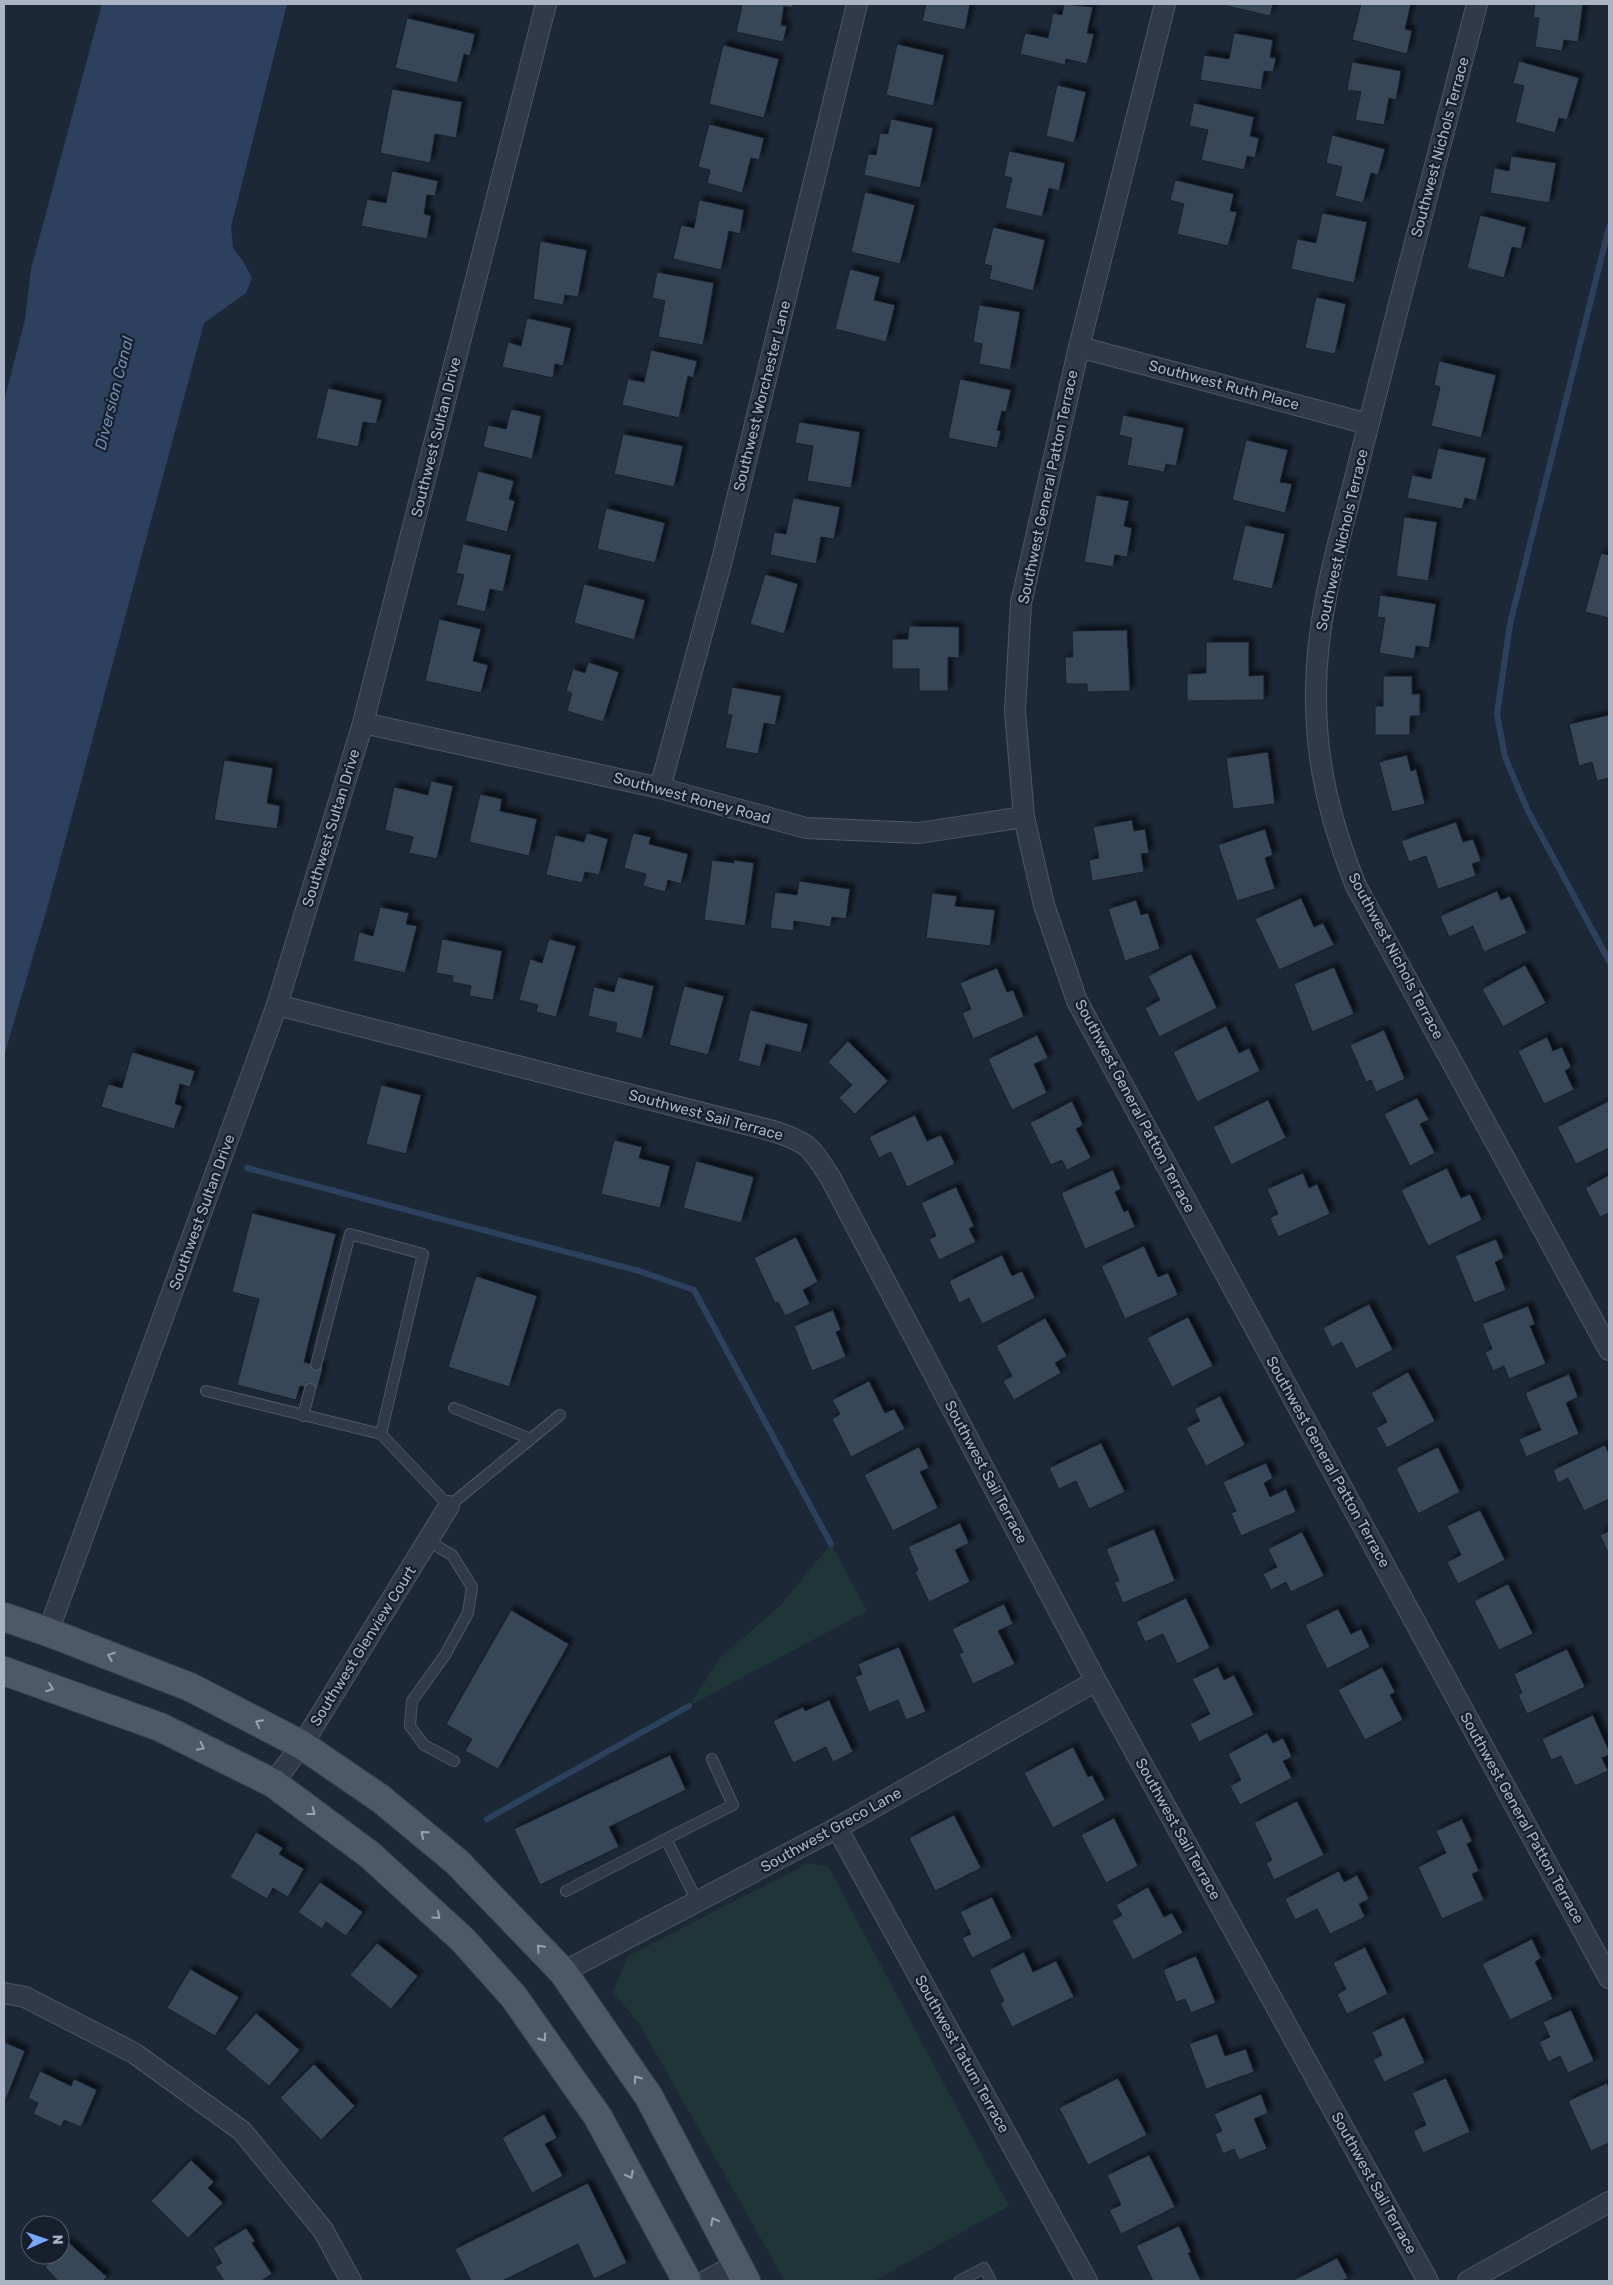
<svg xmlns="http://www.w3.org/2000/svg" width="1613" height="2285" font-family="Rubik,sans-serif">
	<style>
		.green { fill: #1f3538 }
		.water { fill: #2d415e }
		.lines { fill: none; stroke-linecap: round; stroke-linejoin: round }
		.stream { stroke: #2d415e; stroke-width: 6 }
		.building { fill: #394658; stroke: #18212e; filter: url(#shadow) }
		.lane-casing { stroke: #4e5766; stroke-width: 12 }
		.street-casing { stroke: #4e5766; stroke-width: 22 }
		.primary-casing { stroke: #3a4351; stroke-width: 30 }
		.lane { stroke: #313a48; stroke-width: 10 }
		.street { stroke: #313a48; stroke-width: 20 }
		.primary { stroke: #4e5968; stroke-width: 28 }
		.oneway { stroke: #98a2b2 }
		.labels { text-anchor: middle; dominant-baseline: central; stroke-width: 4.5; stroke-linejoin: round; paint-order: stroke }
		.street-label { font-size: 15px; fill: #aab4c5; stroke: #171f2c }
		.water-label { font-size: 16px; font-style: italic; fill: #6f8ab1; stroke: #171f2c }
	</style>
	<defs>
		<filter id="shadow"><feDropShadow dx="4.5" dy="-4.5" stdDeviation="2.5" flood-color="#0009"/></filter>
	</defs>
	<rect width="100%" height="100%" fill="#1d2837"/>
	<path class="green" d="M831 1544 867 1611 689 1706 721 1657 781 1605Z
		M808 1863 828 1866 1009 2206 874 2281H785L640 2025 613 1992 628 1956Z"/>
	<path class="water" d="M102 4H287L231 227 233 248 243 261 252 278 246 293 204 323 48 905 4 1056V401L25 320 31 269Z"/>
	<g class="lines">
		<path class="stream" d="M1609 227 1510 624 1497 714 1505 757 1528 811 1609 961
			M247 1168 639 1271 694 1290 831 1544
			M487 1819 689 1706"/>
	</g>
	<path class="building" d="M735 4H793L792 8 784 6 781 25 787 26 783 42 736 32 742 6Z
		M926 4H970L965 30 922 21Z
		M1064 4 1093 7 1087 33 1094 34 1087 64 1066 59 1065 65 1020 54 1025 33 1048 38 1053 13 1062 15Z
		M1219 4H1273L1270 16Z
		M1361 4H1411L1405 29 1412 31 1407 54 1352 40Z
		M1535 4H1583L1578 42 1564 40 1562 51 1535 47 1539 18H1533Z
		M407 18 475 34 470 56 464 54 457 83 395 68Z
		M1234 33 1273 40 1270 57 1276 58 1273 72 1264 71 1261 90 1200 80 1204 55 1229 59Z
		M897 44 944 55 933 106 886 95Z
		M723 45 779 59 764 118 709 104Z
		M1519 61 1579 78 1567 120 1559 118 1555 133 1515 122 1524 86 1513 83Z
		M1352 62 1401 71 1396 100 1389 98 1384 125 1355 120 1361 92 1347 90Z
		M1057 85 1086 92 1074 143 1046 136Z
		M392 89 462 102 456 138 435 134 430 163 380 153Z
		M1194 103 1254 117 1250 136 1259 138 1255 158 1247 156 1244 170 1201 160 1208 130 1189 126Z
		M891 119 933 128 920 188 864 175 868 154 876 155 880 133 888 134Z
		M709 124 764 138 759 160 751 158 742 193 707 183 710 170 698 167Z
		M1332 135 1385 149 1378 175 1371 173 1363 203 1335 196 1342 167 1326 163Z
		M1009 151 1065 163 1059 191 1049 188 1042 217 1005 208 1012 178 1004 176Z
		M1511 156 1556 163 1549 203 1490 193 1494 168 1509 171Z
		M392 171 438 181 435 196 427 195 424 214 431 216 427 239 361 226 367 199 386 203Z
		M1175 180 1234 194 1230 211 1237 212 1228 246 1177 234 1184 204 1170 200Z
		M865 192 915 205 900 264 851 252Z
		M699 200 744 210 740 234 729 231 721 270 673 259 681 225 694 228Z
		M1322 213 1367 222 1354 283 1291 269 1297 239 1316 243Z
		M1480 215 1526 227 1521 249 1512 247 1504 278 1467 268Z
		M993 227 1045 240 1033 291 989 279 992 266 984 264Z
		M540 241 587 250 578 297 565 295 563 305 533 299Z
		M850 269 880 277 874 300 895 305 886 342 835 329Z
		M657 272 714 283 703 345 658 337 665 301 652 298Z
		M1316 297 1346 304 1335 354 1305 348Z
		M979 305 1020 312 1010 370 979 364 982 344 973 342Z
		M527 318 571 328 563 366 555 364 553 378 502 367 508 342 521 346Z
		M651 350 697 361 693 378 688 376 679 418 622 405 628 379 644 382Z
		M1439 361 1496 375 1481 438 1431 426 1440 387 1434 385Z
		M960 379 1011 390 1006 412 1002 411 997 430 1001 431 997 448 948 438Z
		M328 388 382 400 376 424 363 422 358 447 316 438Z
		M511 409 541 416 532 459 483 447 488 425 506 429Z
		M1123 415 1184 428 1176 466 1166 464 1164 472 1127 465 1132 438 1119 435Z
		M799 422 860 432 851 488 807 481 813 446 795 443Z
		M623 434 683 446 674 487 614 474Z
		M1246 440 1288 450 1280 482 1292 484 1285 513 1232 500Z
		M1438 448 1486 458 1476 501 1465 498 1462 509 1407 498 1412 475 1431 479Z
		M478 471 514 481 509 499 515 501 507 532 465 521Z
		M1096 495 1129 501 1124 526 1132 528 1127 557 1115 555 1113 567 1084 562Z
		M793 498 840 507 834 539 821 537 816 564 770 555 774 532 786 534Z
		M606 508 665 523 655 563 597 549Z
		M1404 517 1437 522 1428 581 1396 576Z
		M1245 525 1285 534 1272 589 1232 580Z
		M463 544 511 555 503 592 490 589 485 612 456 605 464 575 456 573Z
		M1601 553 1609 555V618L1585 612Z
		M765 574 798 584 784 634 750 624Z
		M584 584 645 600 634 640 574 623Z
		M1380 595 1436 604 1429 648 1416 646 1414 659 1379 653 1385 618 1377 617Z
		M439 619 481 629 473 661 488 665 481 693 425 681Z
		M909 626 959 627V658L948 657V691H919V669H892V639H908Z
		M1127 630 1130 691 1087 692V684H1066L1065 657H1073L1072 631Z
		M1206 642H1249V676L1264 675V700L1187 701V674L1206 673Z
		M588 662 619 672 603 722 567 711 572 693 566 691 573 669 585 673Z
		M1383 676H1412V694H1420V716H1410V735H1375V706H1383Z
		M732 687 781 696 775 725 764 723 758 754 725 748 732 715 727 714Z
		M1609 715V778L1597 781 1592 762 1579 766 1569 724Z
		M1268 752 1275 804 1233 809 1226 758Z
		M1407 755 1411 771 1416 769 1425 804 1392 812 1379 762Z
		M224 760 273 768 267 803 280 806 277 829 214 820Z
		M431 781 453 786 437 859 409 853 413 837 385 830 394 787 428 795Z
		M480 794 502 799 500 811 537 819 529 856 469 842Z
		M1132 820 1134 831 1145 829 1149 853 1141 854 1144 872 1092 881 1089 860 1099 858 1093 827Z
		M1456 822 1463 842 1473 839 1481 861 1472 864 1476 876 1438 889 1426 856 1409 862 1401 841Z
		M1265 829 1273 855 1265 858 1275 889 1237 901 1218 845Z
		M587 833 608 839 599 875 585 872 582 883 546 875 555 835 584 842Z
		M633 833 651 837 649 844 688 854 681 884 668 880 665 892 643 886 646 874 624 868Z
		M712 860 734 863V860L754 863 745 926 704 920Z
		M799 881 850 889 846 919 832 917 830 927 794 921 793 931 770 928 775 892 797 895Z
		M1497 891 1501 900 1510 896 1527 933 1484 952 1473 926 1449 937 1440 916Z
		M932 893 957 896 955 906 995 910 990 946 926 938Z
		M1301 898 1314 927 1323 923 1334 945 1279 970 1255 919Z
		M1136 900 1141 915 1148 913 1160 949 1125 961 1108 909Z
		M380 907 409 913 406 924 417 926 405 973 353 961 359 932 373 936Z
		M442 939 502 951 493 1000 469 996 471 986 452 982 453 976 436 973Z
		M549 939 576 946 556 1017 536 1012 538 1005 519 1000 530 959 542 963Z
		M1191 954 1217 1008 1159 1037 1145 1008 1160 1000 1148 976Z
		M1525 965 1546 1003 1503 1027 1482 989Z
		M1334 967 1354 1014 1312 1032 1294 984Z
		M997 968 1007 992 1013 990 1024 1017 973 1039 962 1013 971 1009 960 983Z
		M618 977 654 986 642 1039 615 1032 617 1023 588 1016 594 987 614 992Z
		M684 986 724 996 708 1055 669 1045Z
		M750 1010 808 1024 801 1053 766 1044 760 1067 738 1061Z
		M1226 1026 1239 1053 1249 1048 1260 1071 1197 1102 1173 1052Z
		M1384 1030 1405 1079 1376 1092 1371 1080 1366 1082 1350 1045Z
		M1037 1035 1048 1058 1034 1064 1047 1093 1012 1110 988 1059Z
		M1547 1037 1553 1051 1562 1047 1571 1067 1565 1071 1574 1090 1544 1104 1518 1051Z
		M848 1041 888 1081 855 1114 839 1098 852 1085 828 1062Z
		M132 1052 195 1071 190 1087 180 1084 175 1104 182 1106 174 1129 101 1107 108 1084 122 1088Z
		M381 1085 421 1095 406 1154 366 1144Z
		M1417 1098 1429 1120 1420 1124 1435 1153 1410 1166 1384 1114Z
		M1268 1100 1286 1138 1231 1165 1213 1127Z
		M1072 1101 1083 1125 1076 1129 1091 1158 1067 1170 1062 1160 1051 1165 1030 1123Z
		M1609 1101V1148L1576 1164 1557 1127Z
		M915 1115 927 1141 941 1135 955 1164 907 1187 891 1152 879 1158 869 1137Z
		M614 1140 642 1147 639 1158 670 1166 660 1208 601 1194Z
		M696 1161 754 1177 741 1223 683 1208Z
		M1447 1168 1461 1198 1470 1194 1482 1220 1428 1246 1401 1190Z
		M1113 1170 1121 1189 1115 1192 1124 1212 1128 1210 1135 1227 1085 1249 1061 1193Z
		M1303 1173 1309 1188 1317 1184 1330 1214 1278 1237 1270 1218 1278 1214 1267 1189Z
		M1609 1175V1213L1600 1217 1585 1188Z
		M956 1187 974 1226 969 1229 976 1242 939 1260 929 1239 936 1236 921 1203Z
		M252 1213 336 1234 304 1362 323 1367 317 1390 300 1386 296 1400 237 1385 259 1299 232 1292Z
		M796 1237 818 1282 803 1290 810 1304 785 1316 778 1302 775 1303 754 1258Z
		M1496 1239 1504 1258 1495 1262 1506 1290 1474 1303 1455 1256Z
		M1144 1246 1158 1277 1168 1273 1178 1295 1125 1319 1101 1266Z
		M1002 1255 1012 1276 1022 1271 1035 1298 982 1324 969 1298 959 1303 949 1281Z
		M476 1276 537 1296 509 1387 448 1367Z
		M1369 1304 1393 1350 1356 1369 1342 1342 1332 1347 1323 1328Z
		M1528 1306 1535 1324 1530 1326 1546 1364 1509 1379 1504 1366 1493 1371 1485 1352 1492 1349 1482 1324Z
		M833 1310 841 1330 836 1332 846 1357 812 1371 794 1326Z
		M1188 1317 1213 1366 1172 1387 1147 1338Z
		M1045 1318 1067 1356 1055 1363 1061 1373 1014 1400 1003 1381 1012 1376 996 1346Z
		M1408 1372 1435 1421 1387 1448 1376 1428 1387 1422 1371 1393Z
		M1569 1374 1578 1397 1566 1403 1579 1434 1526 1457 1519 1439 1541 1430 1525 1393Z
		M869 1381 885 1413 894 1409 905 1429 851 1457 832 1419 840 1414 832 1400Z
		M1220 1396 1245 1445 1206 1466 1186 1428 1200 1421 1194 1409Z
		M1101 1443 1125 1492 1089 1509 1076 1481 1059 1489 1049 1468Z
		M1605 1445 1609 1454V1499L1584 1511 1568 1478 1558 1483 1553 1470Z
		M919 1447 929 1468 920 1472 938 1508 893 1531 864 1475Z
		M1438 1447 1460 1492 1418 1514 1396 1468Z
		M1266 1463 1273 1478 1264 1483 1270 1497 1286 1489 1296 1512 1241 1536 1231 1513 1236 1511 1223 1482Z
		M1480 1510 1505 1560 1458 1584 1447 1562 1461 1555 1447 1526Z
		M960 1523 969 1543 955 1550 970 1582 929 1602 915 1572 918 1570 908 1547Z
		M1154 1529 1175 1581 1123 1603 1114 1582 1119 1581 1106 1549Z
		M1609 1531V1555L1600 1535Z
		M1302 1532 1324 1576 1291 1592 1286 1582 1271 1590 1263 1574 1277 1567 1268 1549Z
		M1508 1584 1533 1634 1499 1650 1474 1601Z
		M1186 1598 1210 1648 1177 1664 1163 1634 1145 1642 1136 1622Z
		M1004 1604 1013 1624 998 1631 1015 1664 973 1684 959 1654 963 1652 952 1629Z
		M1338 1609 1351 1634 1361 1629 1370 1647 1327 1669 1305 1625Z
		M511 1610 569 1644 498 1769 465 1751 472 1739 446 1724Z
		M899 1647 926 1712 906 1720 898 1700 869 1712 855 1677 862 1674 858 1664Z
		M1567 1649 1585 1687 1527 1714 1518 1695 1522 1693 1514 1674Z
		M1218 1667 1224 1680 1234 1675 1254 1715 1199 1742 1190 1724 1210 1714 1192 1679Z
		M1382 1667 1395 1692 1390 1695 1403 1720 1365 1740 1338 1690Z
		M829 1700 853 1752 833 1762 826 1747 793 1763 773 1721 803 1707 805 1711Z
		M1593 1715 1609 1751V1755L1602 1758 1608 1771 1575 1786 1561 1756 1551 1760 1542 1739Z
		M1267 1733 1273 1743 1283 1738 1292 1757 1283 1761 1292 1778 1240 1805 1230 1786 1241 1780 1228 1754Z
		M1073 1747 1088 1777 1092 1775 1105 1800 1053 1828 1024 1773Z
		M670 1755 686 1790 609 1827 619 1847 540 1885 514 1829Z
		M1297 1801 1324 1855 1274 1880 1266 1863 1272 1860 1254 1823Z
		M954 1815 981 1868 935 1891 909 1838Z
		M1114 1818 1138 1866 1106 1883 1081 1835Z
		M1462 1819 1472 1841 1467 1844 1479 1871 1472 1874 1484 1900 1442 1919 1418 1867 1446 1853 1436 1831Z
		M256 1832 283 1848 279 1854 304 1869 288 1897 273 1888 267 1899 230 1877Z
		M1339 1871 1344 1882 1357 1875 1369 1899 1359 1904 1365 1917 1330 1934 1317 1909 1295 1920 1285 1899Z
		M320 1882 363 1912 346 1936 326 1922 322 1929 298 1912Z
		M1148 1887 1164 1917 1172 1913 1183 1933 1133 1960 1112 1921 1122 1915 1116 1905Z
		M992 1897 1012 1938 972 1958 962 1938 971 1934 960 1912Z
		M1532 1939 1541 1958 1535 1962 1553 1999 1510 2020 1482 1964Z
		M377 1943 418 1976 391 2009 350 1975Z
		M1365 1947 1388 1994 1347 2014 1337 1994 1346 1989 1333 1963Z
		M1024 1952 1033 1972 1056 1961 1074 1997 1012 2027 1000 2003 1004 2001 989 1970Z
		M1196 1956 1216 2003 1191 2013 1185 1999 1176 2002 1163 1970Z
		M190 1969 239 1997 215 2036 167 2008Z
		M1571 2010 1594 2061 1568 2073 1560 2056 1548 2062 1539 2042 1550 2037 1543 2022Z
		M256 2013 300 2050 269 2086 225 2049Z
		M1404 2017 1425 2063 1384 2082 1373 2060 1382 2055 1372 2032Z
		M1217 2034 1225 2056 1246 2049 1254 2072 1206 2089 1189 2044Z
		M4 2042 25 2051 4 2104Z
		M314 2064 355 2106 321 2140 280 2098Z
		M40 2071 71 2086 74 2079 97 2090 81 2127 64 2120 61 2127 33 2114 38 2103 28 2098Z
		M1118 2078 1147 2135 1088 2165 1059 2108Z
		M1446 2078 1470 2132 1423 2153 1413 2131 1426 2125 1412 2093Z
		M1607 2083 1609 2088V2143L1591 2151 1568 2101Z
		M1261 2094 1268 2113 1254 2119 1267 2149 1239 2160 1234 2149 1223 2154 1215 2134 1222 2131 1214 2114Z
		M544 2114 557 2138 545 2144 563 2176 532 2193 502 2138Z
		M1149 2155 1175 2207 1121 2234 1109 2210 1121 2205 1107 2175Z
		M191 2160 214 2182 208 2188 223 2203 188 2238 151 2201Z
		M588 2183 627 2263 594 2279 578 2244 502 2281H471L455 2249Z
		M1179 2226 1191 2252 1188 2253 1201 2281H1153L1136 2246Z
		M246 2228 255 2241 252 2243 272 2274 261 2281H224L215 2267 222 2263 213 2248Z
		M67 2241 107 2277 103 2281H58L45 2267 55 2255H60V2249Z
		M1337 2258 1348 2278 1341 2281H1292Z"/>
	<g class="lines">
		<g class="lane-casing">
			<path id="lane" d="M316 1365 350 1234 423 1254 381 1434
				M206 1391 381 1434 449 1506 560 1415
				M454 1408 531 1439
				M303 1416 310 1389
				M428 1541 452 1555 472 1587 468 1613 445 1655 412 1701 410 1726 424 1745 454 1761
				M566 1891 666 1839
				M697 1901 666 1839 733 1805 712 1759
				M959 2281 984 2268 991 2281"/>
		</g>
		<g class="street-casing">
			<path id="street" d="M1165 4 1079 347 1021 603 1015 711 1024 817 1044 905 1077 1001 1609 1978
				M1477 4C1439 152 1399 301 1362 450 1343 529 1316 609 1316 691 1315 761 1330 820 1356 886L1609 1350
				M1079 347 1368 424
				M363 723 660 788 806 828 919 833 1024 817
				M660 788 722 560 857 4
				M277 1005 773 1131C809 1143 810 1146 830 1177L1096 1681 1428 2281
				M48 1632 277 1005 363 723 546 4
				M273 1783 302 1745 449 1506
				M837 1828 1087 2281
				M563 1972 837 1828 1096 1681
				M4 1993 25 1997 134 2053 242 2131 323 2230 351 2281
				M706 2281 737 2264
				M1468 2281 1609 2202"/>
		</g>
		<g class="primary-casing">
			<path id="primary" d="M4 1617 48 1632 190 1687 302 1745 381 1799 457 1862 563 1972 649 2097 746 2281
				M4 1671 160 1727 273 1783 370 1855 463 1940 514 1997 598 2117 687 2281"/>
		</g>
		<use href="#lane" class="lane"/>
		<use href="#street" class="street"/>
		<use href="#primary" class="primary"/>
	</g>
	<defs><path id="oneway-chevron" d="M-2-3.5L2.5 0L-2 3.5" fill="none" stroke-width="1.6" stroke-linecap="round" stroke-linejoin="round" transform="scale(1.25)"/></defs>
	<g class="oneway">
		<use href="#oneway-chevron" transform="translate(111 1656) rotate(-159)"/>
		<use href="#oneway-chevron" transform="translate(50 1688) rotate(20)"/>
		<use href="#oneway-chevron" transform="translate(259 1723) rotate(-152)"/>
		<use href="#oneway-chevron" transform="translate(201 1747) rotate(26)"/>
		<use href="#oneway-chevron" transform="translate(312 1812) rotate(37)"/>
		<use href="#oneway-chevron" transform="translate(424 1834) rotate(-140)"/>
		<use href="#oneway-chevron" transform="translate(437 1916) rotate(42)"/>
		<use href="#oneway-chevron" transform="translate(540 1948) rotate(-134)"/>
		<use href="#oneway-chevron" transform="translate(543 2038) rotate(55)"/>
		<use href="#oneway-chevron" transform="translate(637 2079) rotate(-125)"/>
		<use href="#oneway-chevron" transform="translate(630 2175) rotate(62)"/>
		<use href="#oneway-chevron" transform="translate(714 2221) rotate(-118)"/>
	</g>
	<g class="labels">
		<g class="street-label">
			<text transform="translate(1440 147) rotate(-75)">Southwest Nichols Terrace</text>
			<text transform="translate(1224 385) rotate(15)">Southwest Ruth Place</text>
			<text transform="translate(762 396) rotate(-76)">Southwest Worchester Lane</text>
			<text transform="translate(436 437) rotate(-76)">Southwest Sultan Drive</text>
			<text transform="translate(1048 487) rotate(-78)">Southwest General Patton Terrace</text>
			<text transform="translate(1342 540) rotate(-77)">Southwest Nichols Terrace</text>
			<text transform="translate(692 798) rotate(15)">Southwest Roney Road</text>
			<text transform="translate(331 828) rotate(-73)">Southwest Sultan Drive</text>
			<text transform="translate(1396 956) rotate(62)">Southwest Nichols Terrace</text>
			<text transform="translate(1135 1106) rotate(62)">Southwest General Patton Terrace</text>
			<text transform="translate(706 1115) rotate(15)">Southwest Sail Terrace</text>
			<text transform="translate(202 1212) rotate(-70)">Southwest Sultan Drive</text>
			<text transform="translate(1328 1462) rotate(61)">Southwest General Patton Terrace</text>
			<text transform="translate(986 1472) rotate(62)">Southwest Sail Terrace</text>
			<text transform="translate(363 1646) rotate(-58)">Southwest Glenview Court</text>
			<text transform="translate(1522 1818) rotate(61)">Southwest General Patton Terrace</text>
			<text transform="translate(1178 1829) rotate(61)">Southwest Sail Terrace</text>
			<text transform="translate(831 1830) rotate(-29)">Southwest Greco Lane</text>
			<text transform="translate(962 2054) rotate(61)">Southwest Tatum Terrace</text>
			<text transform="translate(1374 2183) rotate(61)">Southwest Sail Terrace</text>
		</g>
		<g class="water-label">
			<text transform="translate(114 393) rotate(-76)">Diversion Canal</text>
		</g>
	</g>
	<rect width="1613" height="2285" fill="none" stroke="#aab4c5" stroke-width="10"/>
	<g transform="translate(45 2240) rotate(88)"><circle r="24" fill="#171f2c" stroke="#525b69"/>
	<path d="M0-4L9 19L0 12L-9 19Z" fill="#75a8ff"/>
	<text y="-8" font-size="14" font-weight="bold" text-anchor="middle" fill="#aab4c5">N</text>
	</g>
</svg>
